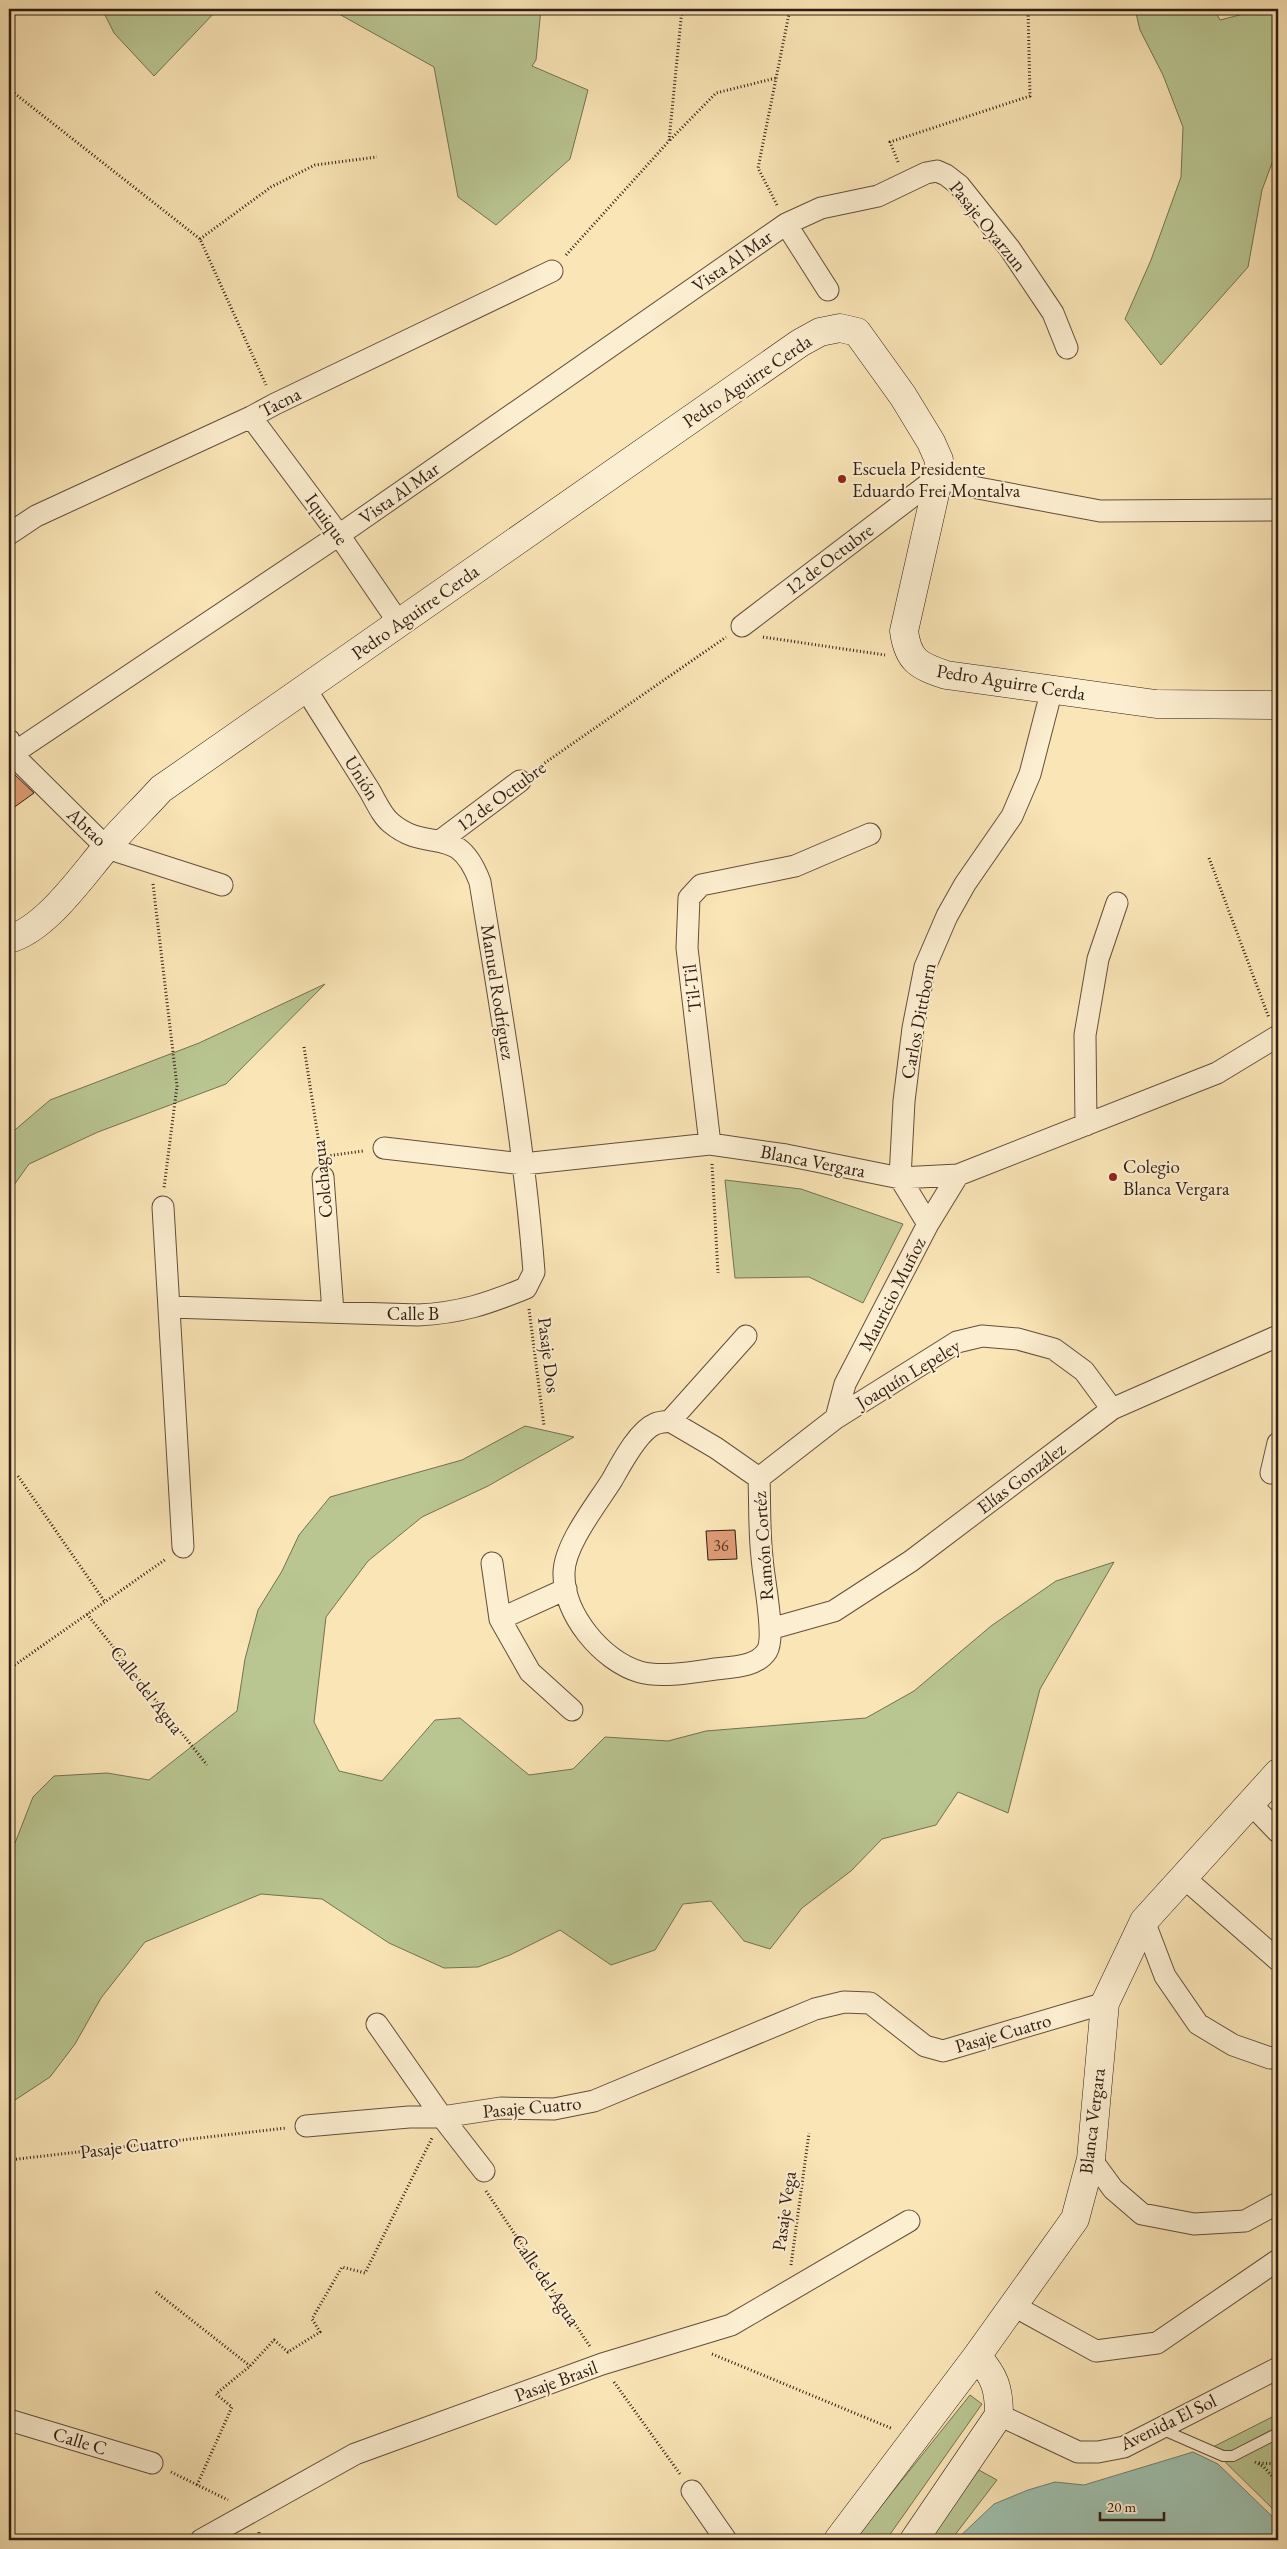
<svg xmlns="http://www.w3.org/2000/svg" width="1287" height="2549" font-family="'EB Garamond',serif">
	<style>
		.green { fill: #b9c692; stroke: #747152 }
		.water { fill: #9ebfad; stroke: #727e6f }
		.building { fill: #dd9b74; stroke: #2f1c13 }
		.lines { fill: none; stroke-linecap: round; stroke-linejoin: round }
		.lane-casing { stroke: #624e3c; stroke-width: 12 }
		.street-casing { stroke: #624e3c; stroke-width: 23 }
		.secondary-casing { stroke: #2f1c13; stroke-width: 29 }
		.path { stroke: #2f1c13; stroke-width: 3; stroke-dasharray: 1 2.5; stroke-linecap: butt }
		.lane { stroke: #fceed0; stroke-width: 10 }
		.street { stroke: #fceed0; stroke-width: 21 }
		.secondary { stroke: #fceed0; stroke-width: 28 }
		.poi-dot { fill: #8f2418; stroke: #fceed0; stroke-width: 2 }
		.labels { text-anchor: middle; dominant-baseline: central; stroke-width: 4; stroke-linejoin: round; paint-order: stroke }
		.number-label { font-size: 16px; fill: #5a3c2b }
		.street-label { font-size: 19px; fill: #2f1c13; stroke: #fceed0 }
		.poi-label { font-size: 19px; fill: #2f1c13; stroke: #fceed0; text-anchor: start }
	</style>
	<rect width="100%" height="100%" fill="#fae5b6"/>
	<filter id="stains"><feTurbulence type="fractalNoise" baseFrequency=".004" numOctaves="4"/><feColorMatrix values="0 0 0 0 .2 0 0 0 0 .09 0 0 0 0 .02 0 0 0 .5 -.17"/></filter>
	<radialGradient id="worn" r=".72"><stop offset=".6" stop-color="#630" stop-opacity="0"/><stop offset="1" stop-color="#630" stop-opacity=".3"/></radialGradient>
	<path class="green" d="M102 9H218L154 76 114 33Z
		M323 9H541L536 60 532 66 588 90 570 159 496 225 458 197 434 67 330 9Z
		M1135 9H1214L1220 20 1263 9H1278V147L1262 190 1248 267 1161 365 1125 319 1151 260 1181 177 1183 127 1163 75 1140 30Z
		M325 984 226 1084 98 1132 29 1164 9 1192V1135L50 1100 199 1043Z
		M725 1180 801 1189 903 1224 863 1303 809 1277 735 1278Z
		M525 1426 574 1437 488 1486 422 1517 368 1561 326 1617 314 1722 339 1771 382 1781 435 1720 460 1718 529 1775 573 1769 605 1737 668 1741 706 1731 866 1718 914 1691 991 1626 1056 1581 1114 1562 1040 1689 1008 1813 958 1792 936 1825 882 1839 851 1871 802 1908 770 1949 744 1941 711 1901 683 1904 655 1950 611 1965 560 1930 510 1955 478 1967 444 1968 389 1943 322 1899 261 1894 145 1942 101 1998 75 2044 50 2077 9 2104V1848L15 1843 33 1797 54 1776 107 1773 149 1780 237 1711 245 1659 258 1610 282 1571 299 1535 330 1497 462 1460Z
		M970 2395 982 2404 886 2540H854Z
		M1278 2414V2514L1211 2448Z
		M977 2469 997 2480 951 2540H929Z"/>
	<path class="water" d="M1193 2452 1218 2464 1278 2522V2540H956L994 2504 1028 2490 1055 2482 1084 2485Z"/>
	<path class="building" d="M13 773 34 793 9 811V776Z
		M735 1530 737 1559 708 1560 706 1531Z"/>
	<g class="lines">
		<g class="lane-casing">
			<path id="lane" d="M1161 2429 1223 2456H1233L1278 2433"/>
		</g>
		<g class="street-casing">
			<path id="street" d="M786 224 828 290
				M251 417 339 535 399 623
				M9 534 36 516 251 417 275 404 552 271
				M742 626 939 476 962 485 1100 511 1278 510
				M9 740 12 754 107 848 222 885
				M9 756 339 535 786 224 821 208 878 196 926 173 937 171 946 175 959 185 1010 249 1053 313 1067 348
				M440 841 520 781
				M1086 1125 1085 1035 1098 959 1117 903
				M710 1144 687 948 689 898 701 885 795 866 870 834
				M384 1148 523 1164 710 1144 786 1155 900 1178 958 1175 1217 1073 1278 1036
				M323 1177 333 1312
				M163 1207 183 1547
				M928 1224 900 1178 904 1101 913 1028 925 967 947 916 965 884 1012 816 1030 774 1052 689
				M170 1307 418 1315C460 1313 487 1304 526 1288L534 1272C524 1141 501 1011 480 882 457 821 429 855 391 823 381 815 375 799 368 788 347 755 326 721 305 688
				M746 1336 670 1421C665 1422 659 1422 655 1424 638 1431 621 1464 612 1480 597 1504 564 1545 564 1573 563 1614 602 1661 640 1672 661 1678 694 1672 715 1669 732 1667 757 1667 767 1651 776 1636 763 1577 762 1557 759 1531 760 1504 759 1478
				M836 1418 845 1384 928 1224 958 1175
				M670 1421 716 1448 759 1478
				M1271 1473 1278 1443
				M759 1478 836 1418 957 1342 982 1336 1018 1339 1054 1349 1084 1371 1112 1409
				M492 1563 500 1619 530 1672 572 1710
				M500 1619 566 1589
				M770 1629 834 1611 911 1561 1112 1409 1278 1336
				M1252 1805 1278 1832
				M1182 1876 1278 1960
				M1144 1921 1165 1976 1198 2024 1233 2045 1270 2058 1278 2057
				M377 2024 442 2117 484 2171
				M306 2126 409 2117H442L501 2108 554 2109 594 2101 815 2009 844 2002 870 2003 925 2046 943 2051 1105 2003
				M1091 2159 1113 2189 1142 2214 1194 2224 1245 2221 1278 2203
				M1014 2306 1096 2351 1157 2343 1278 2260
				M999 2415 1078 2452H1098L1124 2447 1278 2368
				M9 2420 152 2463
				M692 2491 726 2540
				M201 2540 355 2454 602 2364 731 2325 909 2221"/>
		</g>
		<g class="secondary-casing">
			<path id="secondary" d="M9 939C46 929 82 876 106 848 123 828 143 809 161 789L800 343 820 332 840 328 857 332 903 396 931 442 939 460V476L904 631C908 661 919 666 946 675L1156 704 1278 705
				M838 2540 977 2356 1075 2219 1091 2159 1105 2003 1144 1921 1278 1773
				M914 2540 999 2415C999 2388 995 2377 977 2356"/>
		</g>
		<path class="path" d="M9 89 200 239 266 385
			M670 140 716 93 776 78
			M898 162 890 142 1030 96 1028 9
			M777 205 758 168 790 9
			M200 239 271 187 315 165 377 157
			M566 255 669 141 682 9
			M763 637 885 655
			M536 769 726 637
			M1209 858 1269 1018
			M153 884 177 1086 164 1188
			M304 1047 321 1156
			M327 1156 363 1151
			M712 1164 718 1273
			M529 1309 544 1426
			M18 1476 105 1602
			M87 1614 207 1765
			M9 1669 166 1559
			M9 2160 286 2128
			M486 2191 591 2348
			M791 2265 809 2133
			M156 2292 250 2366
			M712 2354 893 2429
			M614 2382 680 2474
			M1255 2462 1264 2467 1278 2483
			M1259 2463 1278 2464
			M171 2472 228 2500
			M197 2485 232 2407 216 2394 250 2366 274 2340 288 2352 320 2332 312 2319 342 2267 365 2273 432 2138
			M258 2540 259 2532"/>
		<use href="#lane" class="lane"/>
		<use href="#street" class="street"/>
		<use href="#secondary" class="secondary"/>
	</g>
	<g class="poi-dot">
		<circle cx="842" cy="479" r="5"/>
		<circle cx="1113" cy="1177" r="5"/>
	</g>
	<g class="labels">
		<g class="number-label">
			<text x="721" y="1545">36</text>
		</g>
		<g class="street-label">
			<text transform="translate(988 226) rotate(51)">Pasaje Oyarzun</text>
			<text transform="translate(732 261) rotate(-35)">Vista Al Mar</text>
			<text transform="translate(747 381) rotate(-34)">Pedro Aguirre Cerda</text>
			<text transform="translate(280 402) rotate(-27)">Tacna</text>
			<text transform="translate(399 493) rotate(-35)">Vista Al Mar</text>
			<text transform="translate(327 519) rotate(54)">Iquique</text>
			<text transform="translate(829 559) rotate(-37)">12 de Octubre</text>
			<text transform="translate(415 612) rotate(-35)">Pedro Aguirre Cerda</text>
			<text transform="translate(1011 682) rotate(9)">Pedro Aguirre Cerda</text>
			<text transform="translate(362 778) rotate(58)">Unión</text>
			<text transform="translate(501 796) rotate(-36)">12 de Octubre</text>
			<text transform="translate(87 827) rotate(43)">Abtao</text>
			<text transform="translate(692 988) rotate(-97)">Til-Til</text>
			<text transform="translate(498 992) rotate(81)">Manuel Rodríguez</text>
			<text transform="translate(918 1021) rotate(-79)">Carlos Dittborn</text>
			<text transform="translate(813 1161) rotate(11)">Blanca Vergara</text>
			<text transform="translate(322 1179) rotate(-96)">Colchagua</text>
			<text transform="translate(892 1294) rotate(-63)">Mauricio Muñoz</text>
			<text x="413" y="1313">Calle B</text>
			<text transform="translate(549 1355) rotate(83)">Pasaje Dos</text>
			<text transform="translate(908 1374) rotate(-31)">Joaquín Lepeley</text>
			<text transform="translate(1021 1478) rotate(-37)">Elías González</text>
			<text transform="translate(763 1546) rotate(-94)">Ramón Cortéz</text>
			<text transform="translate(147 1690) rotate(52)">Calle del Agua</text>
			<text transform="translate(1003 2033) rotate(-16)">Pasaje Cuatro</text>
			<text transform="translate(532 2107) rotate(-5)">Pasaje Cuatro</text>
			<text transform="translate(1092 2121) rotate(-83)">Blanca Vergara</text>
			<text transform="translate(129 2146) rotate(-7)">Pasaje Cuatro</text>
			<text transform="translate(784 2211) rotate(-82)">Pasaje Vega</text>
			<text transform="translate(546 2280) rotate(56)">Calle del Agua</text>
			<text transform="translate(556 2381) rotate(-20)">Pasaje Brasil</text>
			<text transform="translate(1168 2422) rotate(-26)">Avenida El Sol</text>
			<text transform="translate(80 2441) rotate(17)">Calle C</text>
		</g>
		<g class="poi-label">
			<text x="852" y="468">Escuela Presidente<tspan x="852" dy="22">Eduardo Frei Montalva</tspan></text>
			<text x="1123" y="1166">Colegio<tspan x="1123" dy="22">Blanca Vergara</tspan></text>
		</g>
	</g>
	<rect width="1287" height="2549" fill="none" stroke="#fae5b6" stroke-width="30"/>
	<rect x="10" y="10" width="1267" height="2529" fill="none" stroke="#2f1c13" stroke-width="2.5"/>
	<rect x="15" y="15" width="1257" height="2519" fill="none" stroke="#2f1c13"/>
	<path d="M1100 2512v8h64v-8" fill="none" stroke="#2f1c13" stroke-width="2.5"/>
	<text x="1107" y="2512" font-size="15" fill="#2f1c13" stroke="#fceed0" stroke-width="4" paint-order="stroke">20 m</text>
	<rect width="100%" height="100%" filter="url(#stains)"/>
	<rect width="100%" height="100%" fill="url(#worn)"/>
</svg>
